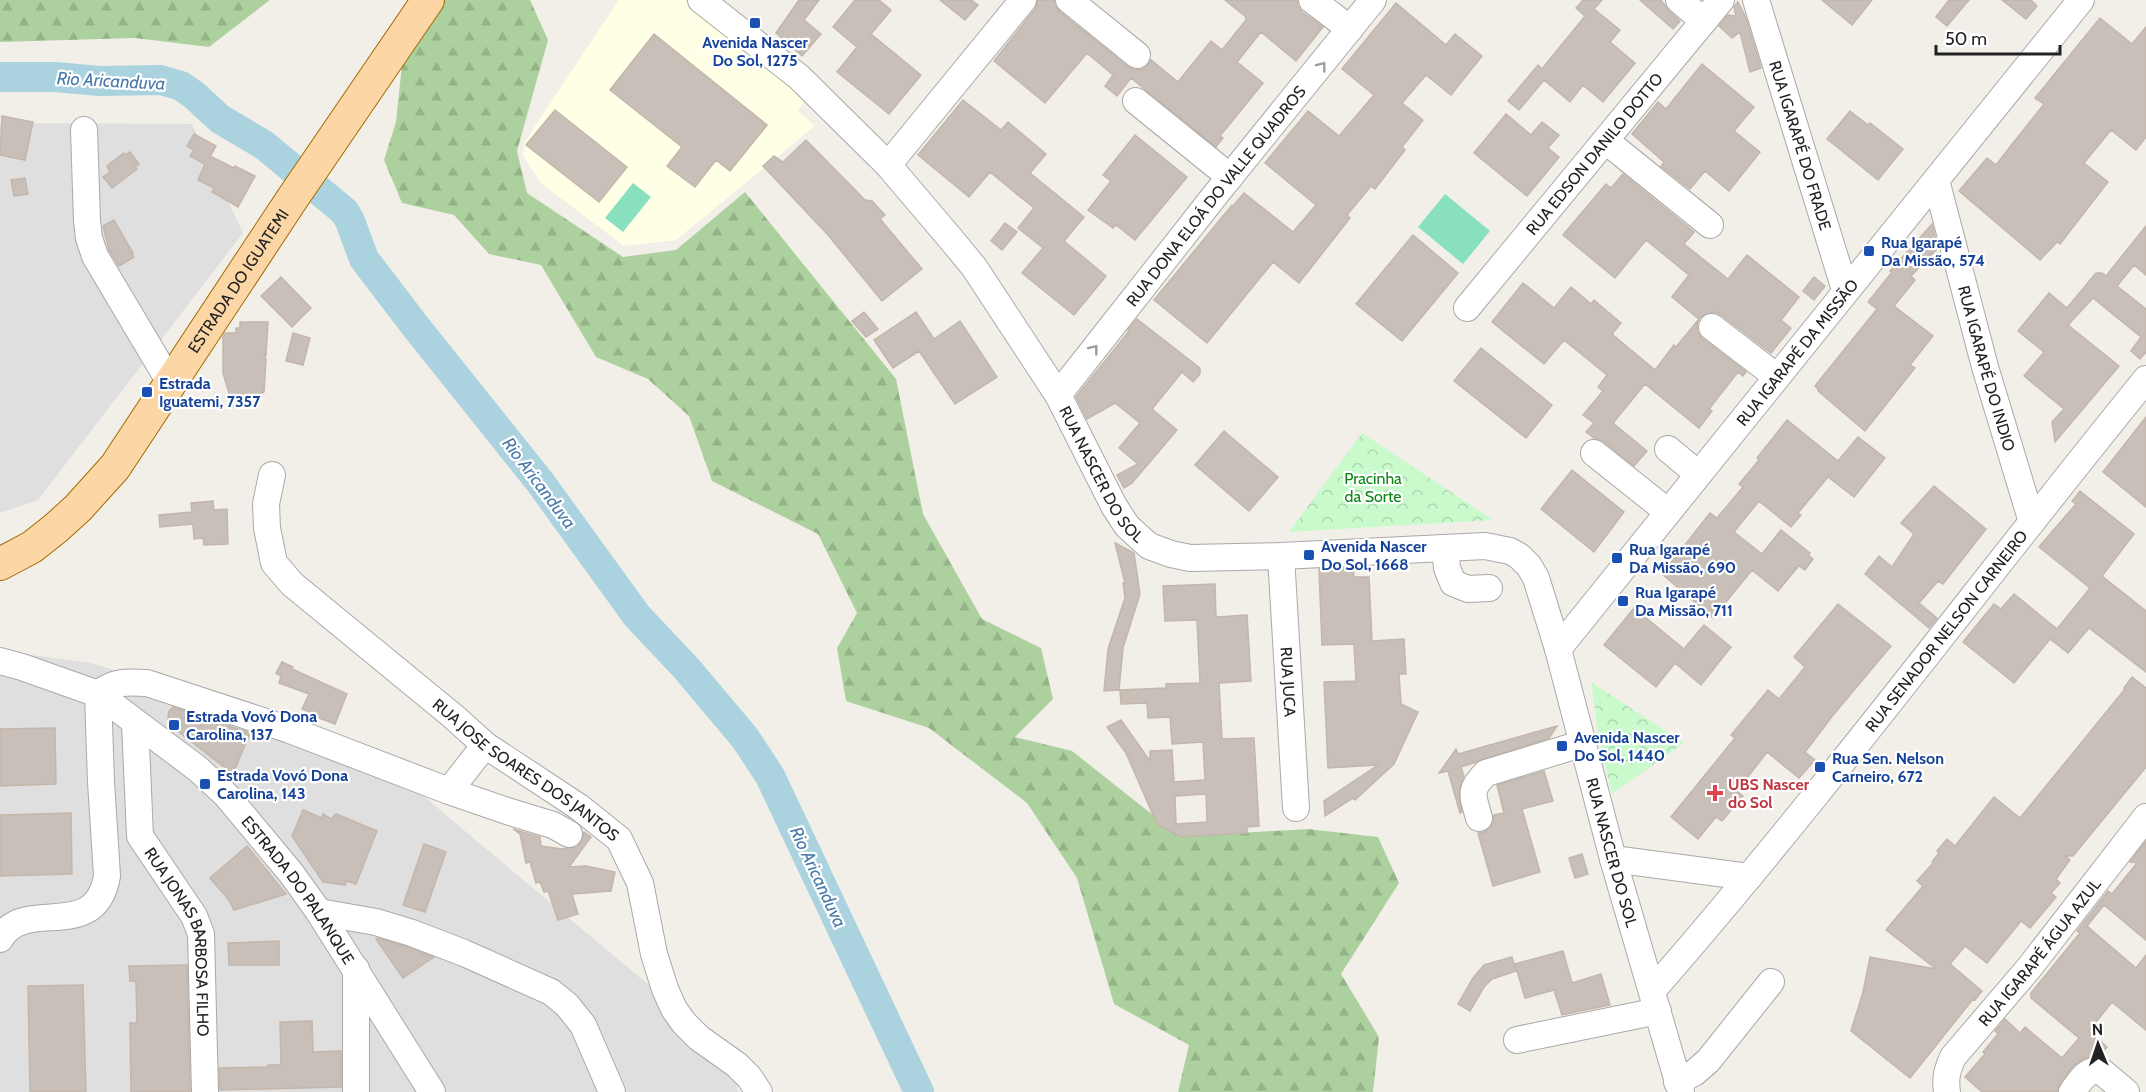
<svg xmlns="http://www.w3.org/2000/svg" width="2146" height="1092" font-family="Cabin,sans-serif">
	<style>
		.residential { fill: #e0dfdf }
		.education { fill: #ffffe5 }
		.forest { fill: url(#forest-firs) }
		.park { fill: url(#park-crowns) }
		.pitch { fill: #88e0be }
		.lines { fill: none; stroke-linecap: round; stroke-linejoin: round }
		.river { stroke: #aad3df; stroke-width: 30 }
		.building { fill: #c7bfb8; stroke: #c4b6ab; stroke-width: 1.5; fill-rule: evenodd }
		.minor-casing { stroke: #a9a9a9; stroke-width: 28 }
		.major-casing { stroke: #a06b00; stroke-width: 34 }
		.minor { stroke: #fff; stroke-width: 26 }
		.major { stroke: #fcd6a4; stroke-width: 32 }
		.oneway { stroke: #9c9c9c }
		.transit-dot { fill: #1a4fb4; stroke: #fff; stroke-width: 2 }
		.health-dot { fill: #e0444e; stroke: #fff; stroke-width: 2 }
		.labels { text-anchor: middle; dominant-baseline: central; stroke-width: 4.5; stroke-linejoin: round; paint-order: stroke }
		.transit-label { font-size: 16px; font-weight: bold; fill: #164399; stroke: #fff; text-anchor: start }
		.street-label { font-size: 16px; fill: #222; stroke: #fff }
		.park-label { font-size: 16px; fill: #0c8416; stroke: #fff }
		.health-label { font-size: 16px; font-weight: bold; fill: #be3a42; stroke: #fff; text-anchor: start }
		.water-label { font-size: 18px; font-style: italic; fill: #4a7aab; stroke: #fff }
	</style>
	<defs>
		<pattern id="forest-firs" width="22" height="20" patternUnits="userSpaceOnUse" patternTransform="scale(1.5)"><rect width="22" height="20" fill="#add19e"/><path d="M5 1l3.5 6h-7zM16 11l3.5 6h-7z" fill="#95b388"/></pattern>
		<pattern id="park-crowns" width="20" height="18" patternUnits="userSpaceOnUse" patternTransform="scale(1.5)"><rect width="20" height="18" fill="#c8facc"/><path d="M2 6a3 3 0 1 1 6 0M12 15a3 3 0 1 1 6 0" fill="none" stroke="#acd6af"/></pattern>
	</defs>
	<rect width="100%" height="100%" fill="#f2efe9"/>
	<path class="residential" d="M0 123 192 124 243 233 38 500 0 513Z
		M0 651 91 663 365 747 731 1054 738 1092H0Z"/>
	<path class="education" d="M619 0H685L738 39 789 86 804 102 798 111 815 126 676 240 624 246 542 184 523 156 524 143Z"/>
	<path class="forest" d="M0 0H270L209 47 135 38 0 42Z
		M440 0H530L548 40 517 151 527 193 623 257 676 250 745 192 896 379 923 514 982 619 1041 648 1053 699 1015 737 1072 751 1163 823 1189 836 1308 829 1378 837 1399 883 1341 974 1379 1037 1373 1092H1178L1189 1045 1114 1004 1077 878 1027 803 929 728 846 701 837 648 857 613 818 534 712 481 689 416 648 379 596 357 541 265 489 254 454 215 402 203 384 160 396 122 403 55Z"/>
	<path class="park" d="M1362 433 1493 520 1289 532Z
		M1591 682 1684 743 1612 794 1599 738Z"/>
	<path class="pitch" d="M633 183 651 197 623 232 605 218Z
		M1445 194 1490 231 1463 264 1418 227Z"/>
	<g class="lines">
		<path class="river" d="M0 77H56L99 81 161 80 181 86 194 95 220 119 264 145 345 212 350 221 364 259 416 327 540 482 637 616 687 669 745 738 770 776 919 1092"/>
	</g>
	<path class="building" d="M799 0H819L804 20 821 34 802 56 776 33Z
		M855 0H879L891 10 871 34 921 75 889 114 837 72 857 47 833 27Z
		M940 0H971L978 5 965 20Z
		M1038 0H1054L1055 6 1060 12 1128 67 1135 70 1142 69 1148 65 1151 60 1178 82 1211 41 1222 50 1246 20V17L1225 0H1297L1298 6 1302 12 1323 27 1296 61 1261 32 1237 62 1263 83 1220 136 1223 138 1216 147 1131 78 1117 96 1105 86 1113 75 1087 53 1045 103 994 61 1035 9Z
		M1583 0H1602L1594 9 1620 30 1610 42 1635 63 1603 102 1583 85 1570 102 1544 80 1519 110 1508 101 1538 65 1542 69 1585 16 1576 8Z
		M1640 0H1661L1669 11 1680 21 1673 29Z
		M1822 0H1872L1852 25Z
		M1949 0H1969L1947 26 1936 17Z
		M2002 0H2031L2037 6 2026 19Z
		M1738 2 1746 18 1761 68 1750 72 1740 32 1732 38 1719 26 1728 15 1736 16 1734 7Z
		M1396 3 1446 45 1455 34 1482 56 1451 95 1426 75 1402 103 1423 120 1402 147 1405 150 1375 189 1371 186 1347 215 1350 218 1310 269 1299 283 1273 262 1207 343 1154 300 1232 205 1233 206 1244 193 1293 232 1316 205 1265 163 1308 111 1339 136 1374 95 1342 69Z
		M2100 18 2132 44 2146 27V137L2136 150 2111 130 2084 163 2108 182 2060 244 2057 242 2040 260 1959 191 1987 158 1996 165 2013 143 2044 104 2035 98Z
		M654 34 767 125 730 171 716 160 695 187 667 166 682 147 610 90Z
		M1702 64 1754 107 1734 131 1760 152 1729 191 1705 171 1690 189 1661 166 1664 162 1632 134 1658 102 1666 109Z
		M963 100 1001 130 1008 122 1046 154 1030 173 1084 217 1064 241 1106 276 1074 315 1022 273 1043 248 1018 228 1034 208 990 172 969 197 918 155Z
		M555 110 627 167 599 202 526 145Z
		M1850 111 1868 125 1870 123 1903 149 1878 180 1827 139Z
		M1506 114 1531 135 1542 122 1559 135 1548 148 1559 157 1527 196 1474 153Z
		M2 116 33 122 25 160 0 155Z
		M194 134 216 146 209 158 210 156 234 168 235 166 255 176 238 207 212 192 214 188 198 180 205 164 190 156 194 150 187 146Z
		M1135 135 1187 177 1135 240 1116 225 1113 228 1088 210 1111 181 1103 175Z
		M806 140 865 200 872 201 885 215 880 219 922 269 882 301 828 235 763 166 774 156 783 162Z
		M130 152 139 164 135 167 137 169 112 188 103 177 110 172 107 166 124 153 125 155Z
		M1623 174 1694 232 1684 244 1728 279 1747 255 1799 297 1781 320 1791 328 1771 353 1721 315 1715 312 1707 313 1699 319 1672 297 1689 275 1646 240 1615 278 1563 235 1606 184 1611 188Z
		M25 178 28 194 14 196 11 180Z
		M114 220 133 253 132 254 134 257 119 266 109 250 103 226Z
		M1005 223 1017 232 1002 250 991 241Z
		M1932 224 1938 248 1911 276 1915 280 1894 306 1933 336 1910 365 1915 368 1865 431 1818 391 1819 390 1815 386 1877 309 1868 302 1892 272 1890 271Z
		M2146 226V275L2134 265 2117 286 2146 309V352L2140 359 2131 351 2141 337 2093 298 2068 325 2119 366 2055 442 2052 422 2064 409 2024 376 2044 352 2018 331 2049 293 2067 308 2096 273H2102L2106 276Z
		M1413 235 1458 273 1402 341 1356 304Z
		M281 277 311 308 292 327 261 296Z
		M1814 277 1825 286 1814 300 1803 291Z
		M1523 283 1554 308 1571 287 1591 304 1594 300 1621 323 1612 334 1655 370 1674 345 1676 347 1699 319 1697 326 1698 332 1702 338 1746 372 1743 376 1738 372 1709 409 1712 411 1699 428 1645 384 1613 423 1647 451 1634 466 1603 441 1594 438 1586 432 1594 423 1583 415 1603 391 1598 387 1607 375 1564 340 1544 364 1492 322Z
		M864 312 878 329 866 337 852 321Z
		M916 312 934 339 960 321 997 377 955 404 919 351 893 368 874 340Z
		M1137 319 1200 368V374L1193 382 1182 372 1152 409 1177 430 1132 483 1124 488 1117 475 1138 464 1119 448 1140 423 1115 403 1087 419 1076 397 1129 331 1128 330Z
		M240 322H268L266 355 264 354 266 359 264 392 233 407 223 373V337L225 333H236V328H240Z
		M293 333 310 338 303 365 286 361Z
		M1481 348 1552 405 1526 438 1454 381Z
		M2146 417V507L2103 472Z
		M1787 420 1838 461 1858 437 1885 458 1854 497 1828 477 1798 513 1801 515 1791 527 1759 501 1734 532 1762 554 1781 530 1810 553 1808 555 1813 559 1805 570 1799 566 1797 568 1778 591 1752 570 1713 618 1662 574 1710 513 1717 518 1743 487 1739 484 1759 460 1757 458Z
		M1224 431 1278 477 1249 511 1195 465Z
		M1572 470 1624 512 1594 552 1541 509Z
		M1934 486 1986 529 1943 584 1938 581 1919 603 1937 618 1929 628 1865 574 1879 556 1892 567 1914 534 1901 523Z
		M2080 491 2134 534 2102 576 2146 611V672L2089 628 2068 653 2050 639 2014 683 1963 642 1994 604 2001 609 2014 594 2057 629 2090 588 2039 547 2076 504 2072 501Z
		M213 501 214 510 227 509 228 544 204 545 203 538 194 539 193 524 160 527 159 515 192 512 191 503Z
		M1115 543 1134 553 1140 594 1123 648 1119 690 1104 691 1108 649 1125 598 1123 583H1125Z
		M1353 567 1354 577H1369L1372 641 1404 639 1406 674H1399L1401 704 1418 712 1394 764 1355 800 1353 798 1325 816 1324 801 1378 765 1328 768 1324 682 1356 681 1354 644 1322 645 1319 569Z
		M1215 584 1216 617 1247 615 1251 681 1219 683 1222 739 1254 738 1259 826 1247 827V833L1180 837 1157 824 1126 753 1107 727 1121 720 1150 761V751L1172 750 1174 782 1205 780 1203 742 1172 744 1170 717 1148 718 1147 703 1121 704 1120 690 1166 688V684L1200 683 1197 620 1165 621 1163 586ZM1206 794 1207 822 1176 824 1175 796Z
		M1838 604 1891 646 1834 714 1805 752 1815 760 1799 778 1767 752 1737 791 1743 796 1722 821 1716 817 1698 839 1671 817 1735 738 1731 735 1768 690 1779 699 1805 667 1794 657Z
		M1634 608 1684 649 1704 625 1731 647 1701 685 1675 663 1656 687 1604 645Z
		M282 662 293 667 292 669 347 694 335 724 314 716 315 714 302 709 309 694 279 683 281 676 276 673Z
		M2132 677 2146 688V767L2073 856H2065L2070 860 2056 879 2060 883 2051 893 2056 897 2030 928 2021 921 1987 963 1965 946 1950 964 1982 991 1975 1000 1973 999 1910 1078 1851 1031 1863 992 1870 957 1936 969 1886 930 1923 886 1917 881 1933 863 1932 862 1939 853 1937 851 1947 839 1955 846 1994 797 2020 818 2125 689 2124 688Z
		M173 707 250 733 233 774 170 725 168 718 169 711Z
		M1557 726 1549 738 1461 767 1464 776 1459 791 1462 812 1460 813 1448 771 1439 773 1456 749 1458 754Z
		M55 728 56 784 0 786V729Z
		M1544 771 1553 801 1522 809 1540 872 1493 886 1478 833 1484 832 1490 828 1493 822 1494 815 1504 813 1497 785Z
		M303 810 322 818 323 814 331 819 336 814 377 831 356 884 347 881 345 885 323 882 292 836Z
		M71 813 72 874 0 876V815Z
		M513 829 540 837 541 846 562 849 577 847 582 841 584 832 591 837 569 867 586 866 615 872 611 891 572 894 578 914 558 920 548 891 544 892 540 882 536 883 530 862 526 863 520 834Z
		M2146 841V940L2104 905 2087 926 2136 968 2146 955V1030L2112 1002 2089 1031 2107 1047 2100 1056 2085 1058 2074 1065 2060 1083 2057 1092H1982L1965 1077 1985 1054 1983 1052 1998 1034 1995 1031 2005 1019 2020 1033 2025 1027 2062 1058 2079 1038 2031 998V993L2080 933 2077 931 2108 891 2112 894 2137 863 2130 862Z
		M424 844 446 852 425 912 403 905Z
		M247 846 286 894 234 910 229 900 210 878Z
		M1582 854 1588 874 1575 878 1569 858Z
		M377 938 407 947 434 957 403 978 376 939Z
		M279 941V965H229L228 943Z
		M1563 951 1572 983 1601 974 1610 1005 1562 1015 1554 990 1525 998 1515 964Z
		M1512 957 1516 971 1492 979 1484 987 1470 1011 1458 1004 1473 978 1484 965Z
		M187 965 190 1092H131L130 1023H137L136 981H130L129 966Z
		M83 985 86 1092H30L28 986Z
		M312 1021 313 1052 341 1051V1087L220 1090 219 1068 268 1067V1065H281L280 1022Z"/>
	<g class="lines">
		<g class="minor-casing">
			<g id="minor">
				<path id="s1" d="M701 0 799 77 888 165 950 238 974 267 1058 395 1114 506 1127 526 1149 546 1171 554 1190 558 1281 556 1485 546 1510 551 1519 556 1529 566 1536 578 1558 649 1613 859 1681 1092"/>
				<path d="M1069 0 1137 55"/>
				<path d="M1312 0 1350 29"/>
				<path d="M1679 0 1704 21"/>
				<path id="s2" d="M1756 0 1845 290"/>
				<path d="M1136 101 1230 177"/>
				<path d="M84 130 87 221 89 238 95 256 171 384"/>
				<path d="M1606 141 1710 225"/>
				<path d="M888 165 1023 0"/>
				<path id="s3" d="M1936 180 1985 367 2032 522"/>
				<path id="s4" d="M1467 308 1721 0"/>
				<path d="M1712 327 1777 377"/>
				<path id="s5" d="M1058 395 1216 194 1373 0"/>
				<path d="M1668 449 1698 474"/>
				<path d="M1594 453 1668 512"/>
				<path id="s6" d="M272 475 266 504 267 528 274 563 292 584 454 717 485 745 579 807 619 839 640 883 654 954 665 989 674 1009 684 1023 699 1038 737 1065 749 1077 759 1092"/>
				<path d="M1445 548 1447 568 1453 583 1468 589 1489 588"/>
				<path id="s7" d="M1281 556 1296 808"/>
				<path id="s8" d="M1558 649 2081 0"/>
				<path id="s9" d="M0 661 22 667 98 694 198 769 226 795 291 873 319 912 432 1092"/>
				<path d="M98 694C114 681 127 682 147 683L290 730 449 791 507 811 553 825 569 834"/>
				<path id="s10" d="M135 723 140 836 194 916 201 934 205 1092"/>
				<path d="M449 791 485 745"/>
				<path d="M1479 818C1473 795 1468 791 1486 773L1581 744"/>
				<path d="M1613 859 1749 877"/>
				<path d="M319 912 376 922 412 933 464 953 551 992 567 1005 583 1025 612 1092"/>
				<path d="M0 939C25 895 95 945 107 876L101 782 98 694"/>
				<path d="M356 969V1092"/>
				<path id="s11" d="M1652 991C1825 793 1981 582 2146 379"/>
				<path d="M1517 1040 1658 1011"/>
				<path d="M1677 1082 1694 1073 1708 1061 1771 982"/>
				<path id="s12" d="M1947 1092C1945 1078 1947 1070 1953 1057L2029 968 2146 817"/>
				<path d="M2072 1092C2080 1082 2086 1068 2101 1071L2126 1092"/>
			</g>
		</g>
		<g class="major-casing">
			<g id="major">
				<path id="s13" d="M0 564 32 547 56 528 78 508 115 467 292 199 428 0"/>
			</g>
		</g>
		<use href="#minor" class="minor"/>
		<use href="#major" class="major"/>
	</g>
	<defs><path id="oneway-chevron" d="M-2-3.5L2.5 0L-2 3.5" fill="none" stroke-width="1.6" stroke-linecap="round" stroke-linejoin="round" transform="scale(1.5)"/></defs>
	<g class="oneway">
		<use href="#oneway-chevron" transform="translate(1322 66) rotate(-52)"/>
		<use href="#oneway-chevron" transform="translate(1094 349) rotate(-52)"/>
	</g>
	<g class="transit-dot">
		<rect x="749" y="17" width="12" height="12" rx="3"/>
		<rect x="1863" y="245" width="12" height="12" rx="3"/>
		<rect x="141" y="386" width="12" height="12" rx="3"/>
		<rect x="1303" y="549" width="12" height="12" rx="3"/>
		<rect x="1611" y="552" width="12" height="12" rx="3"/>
		<rect x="1617" y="595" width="12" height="12" rx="3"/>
		<rect x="168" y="719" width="12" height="12" rx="3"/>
		<rect x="1556" y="740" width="12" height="12" rx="3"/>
		<rect x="1814" y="761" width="12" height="12" rx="3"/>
		<rect x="199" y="778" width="12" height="12" rx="3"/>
	</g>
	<path class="health-dot" d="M1712 784h6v6h6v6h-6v6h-6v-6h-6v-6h6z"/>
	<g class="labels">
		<g class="transit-label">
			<text x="755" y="42" text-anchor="middle">Avenida Nascer<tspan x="755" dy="18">Do Sol, 1275</tspan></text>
			<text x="1881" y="242">Rua Igarapé<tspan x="1881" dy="18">Da Missão, 574</tspan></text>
			<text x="159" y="383">Estrada<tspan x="159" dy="18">Iguatemi, 7357</tspan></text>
			<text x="1321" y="546">Avenida Nascer<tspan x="1321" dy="18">Do Sol, 1668</tspan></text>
			<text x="1629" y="549">Rua Igarapé<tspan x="1629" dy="18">Da Missão, 690</tspan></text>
			<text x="1635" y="592">Rua Igarapé<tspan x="1635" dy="18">Da Missão, 711</tspan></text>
			<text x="186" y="716">Estrada Vovó Dona<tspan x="186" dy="18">Carolina, 137</tspan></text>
			<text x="1574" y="737">Avenida Nascer<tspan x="1574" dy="18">Do Sol, 1440</tspan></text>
			<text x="1832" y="758">Rua Sen. Nelson<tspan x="1832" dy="18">Carneiro, 672</tspan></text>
			<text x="217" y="775">Estrada Vovó Dona<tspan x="217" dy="18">Carolina, 143</tspan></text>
		</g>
		<g class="street-label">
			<text stroke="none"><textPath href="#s2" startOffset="152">RUA IGARAPÉ DO FRADE</textPath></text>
			<text stroke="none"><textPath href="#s4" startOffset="200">RUA EDSON DANILO DOTTO</textPath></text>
			<text stroke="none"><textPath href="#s5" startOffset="254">RUA DONA ELOÁ DO VALLE QUADROS</textPath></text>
			<text stroke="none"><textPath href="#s13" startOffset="375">ESTRADA DO IGUATEMI</textPath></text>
			<text stroke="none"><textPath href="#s8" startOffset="381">RUA IGARAPÉ DA MISSÃO</textPath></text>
			<text stroke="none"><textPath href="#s3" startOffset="195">RUA IGARAPÉ DO INDIO</textPath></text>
			<text stroke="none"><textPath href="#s1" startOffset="627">RUA NASCER DO SOL</textPath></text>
			<text stroke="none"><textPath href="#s11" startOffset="465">RUA SENADOR NELSON CARNEIRO</textPath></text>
			<text stroke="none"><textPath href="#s7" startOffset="126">RUA JUCA</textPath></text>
			<text stroke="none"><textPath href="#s6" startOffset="416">RUA JOSE SOARES DOS JANTOS</textPath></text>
			<text stroke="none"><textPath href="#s1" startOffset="1401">RUA NASCER DO SOL</textPath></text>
			<text stroke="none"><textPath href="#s9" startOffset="386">ESTRADA DO PALANQUE</textPath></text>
			<text stroke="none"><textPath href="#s10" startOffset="230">RUA JONAS BARBOSA FILHO</textPath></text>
			<text stroke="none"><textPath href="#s12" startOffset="172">RUA IGARAPÉ ÁGUA AZUL</textPath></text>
		</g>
		<g class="park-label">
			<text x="1373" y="478">Pracinha<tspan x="1373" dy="18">da Sorte</tspan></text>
		</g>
		<g class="health-label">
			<text x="1728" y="784">UBS Nascer<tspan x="1728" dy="18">do Sol</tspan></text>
		</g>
		<g class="water-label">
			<text transform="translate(111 81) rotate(3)">Rio Aricanduva</text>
			<text transform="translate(539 483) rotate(53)">Rio Aricanduva</text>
			<text transform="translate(818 877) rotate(65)">Rio Aricanduva</text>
		</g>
	</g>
	<g transform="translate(2098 1044) rotate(358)" stroke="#ffffff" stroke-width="4.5" paint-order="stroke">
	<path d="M0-4.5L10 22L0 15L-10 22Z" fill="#222222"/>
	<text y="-9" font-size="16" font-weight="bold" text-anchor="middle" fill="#222222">N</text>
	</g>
	<path d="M1936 45v9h124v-9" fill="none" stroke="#222222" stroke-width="3"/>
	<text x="1945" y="45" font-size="18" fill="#222222" stroke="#ffffff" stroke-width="4.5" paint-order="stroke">50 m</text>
</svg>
